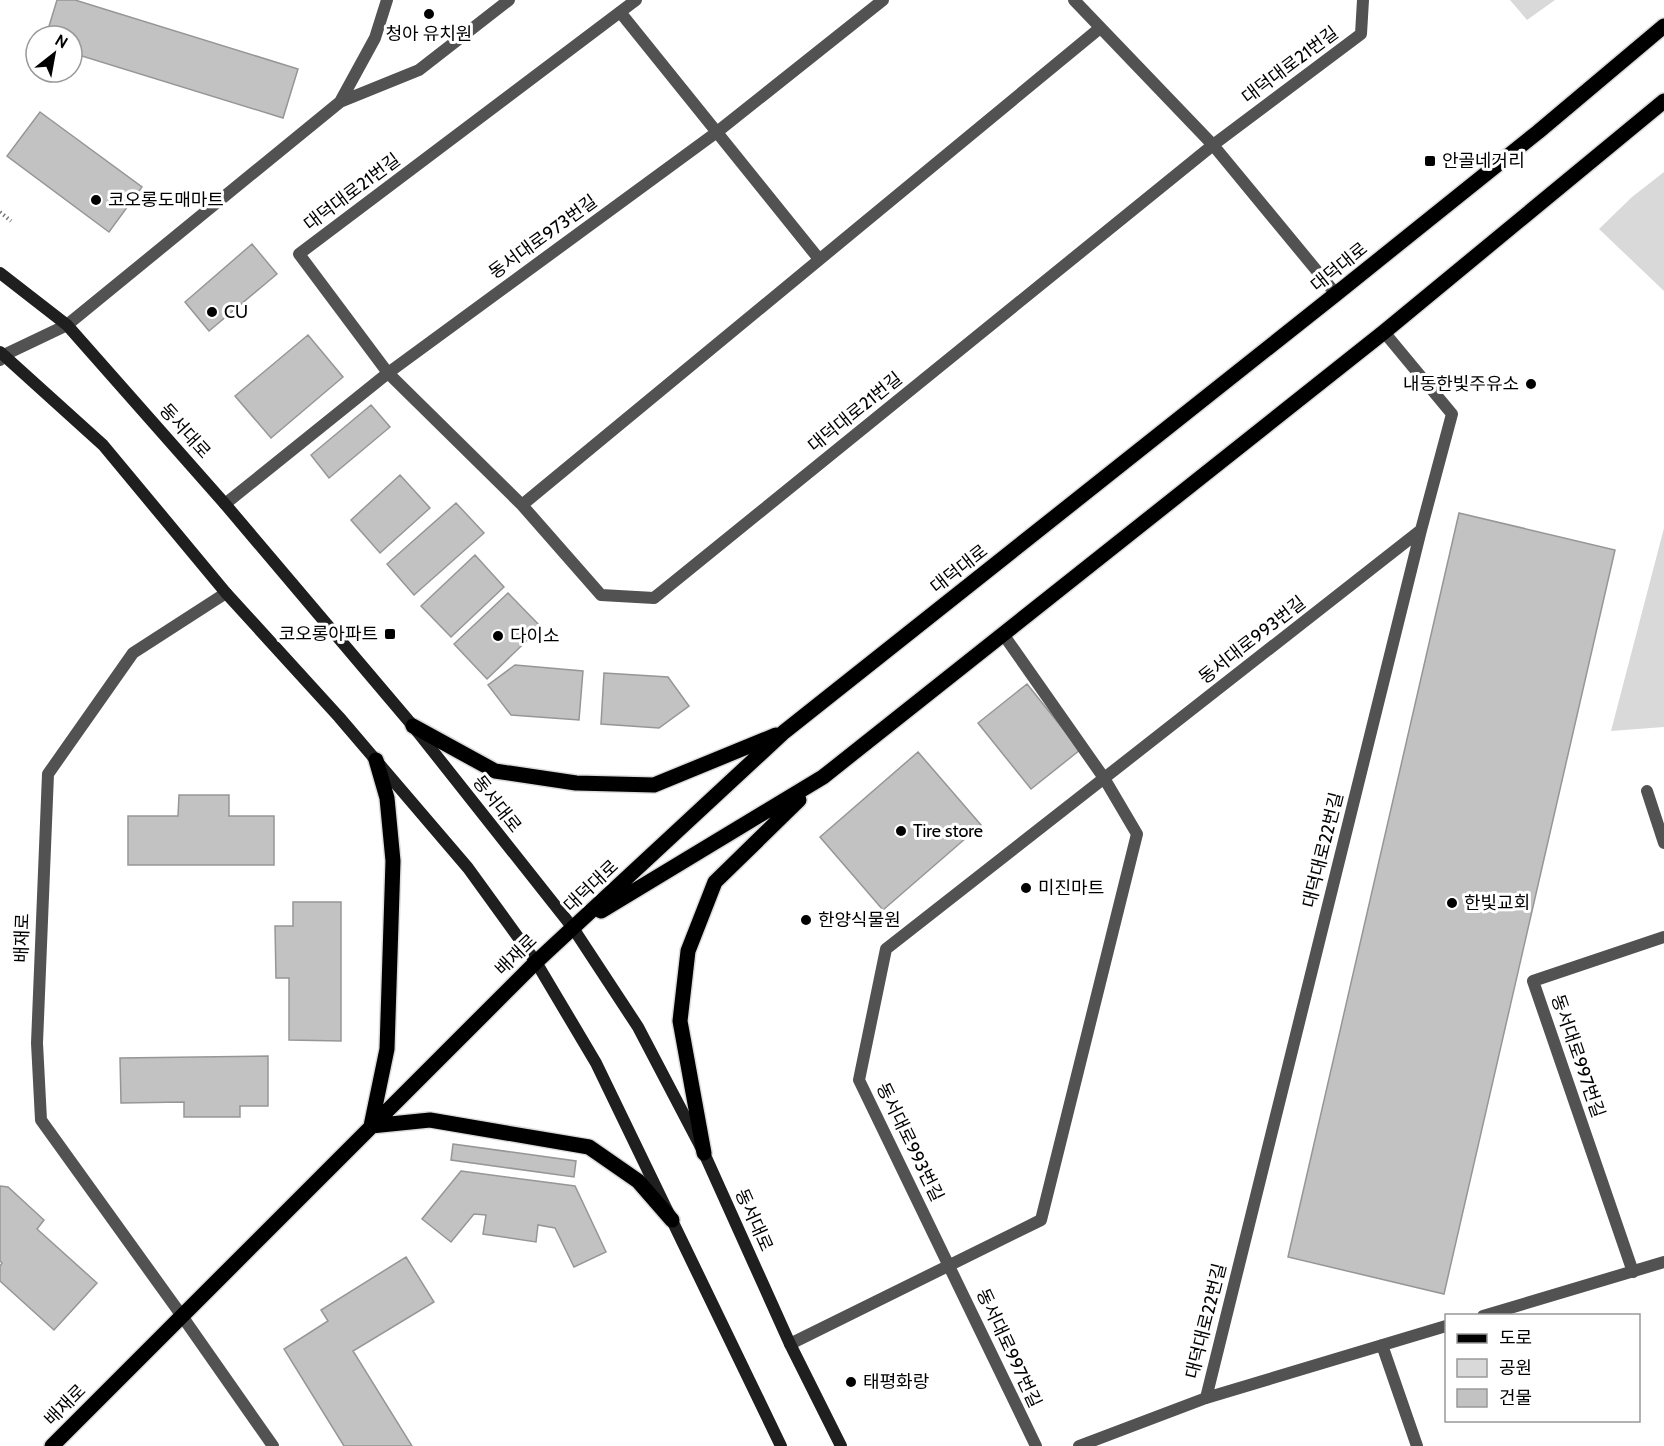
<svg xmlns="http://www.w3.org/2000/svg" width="1664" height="1446" font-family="Cabin,'Noto Sans KR',sans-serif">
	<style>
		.green { fill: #d9d9d9 }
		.building { fill: #c2c2c2; stroke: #969696; stroke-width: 1.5 }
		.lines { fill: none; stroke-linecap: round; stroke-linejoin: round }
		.primary-casing { stroke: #dbdbdb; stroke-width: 18 }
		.path { stroke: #747474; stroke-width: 4; stroke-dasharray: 1.5 3; stroke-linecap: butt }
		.lane { stroke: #525252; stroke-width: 12 }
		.street { stroke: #525252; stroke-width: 12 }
		.secondary { stroke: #1f1f1f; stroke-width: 12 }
		.primary { stroke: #000; stroke-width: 15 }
		.poi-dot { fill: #000; stroke: #fff; stroke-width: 2 }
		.labels { text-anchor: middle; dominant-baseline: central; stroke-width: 6; stroke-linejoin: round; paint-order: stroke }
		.poi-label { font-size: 18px; fill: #000; stroke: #fff; text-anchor: start }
		.street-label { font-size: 18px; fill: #000; stroke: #fff }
	</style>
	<rect width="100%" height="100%" fill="#fff"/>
	<path class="green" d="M1510 0H1555L1527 20Z
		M1664 172V291L1599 229 1632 197Z
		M1664 528V727L1611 731Z"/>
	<path class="building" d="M57 0H75L298 69 283 118 72 53V36H46Z
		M40 112 142 187 109 232 7 156Z
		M252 244 277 274 209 331 185 302Z
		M308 335 343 377 271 438 235 396Z
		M371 405 390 427 329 478 311 455Z
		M400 475 430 508 380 553 351 520Z
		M456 503 484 533 414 595 387 564Z
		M1459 513 1615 550 1444 1294 1288 1257Z
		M475 555 504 587 451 637 421 606Z
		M508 593 541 627 487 679 454 644Z
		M515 665 583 671 579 720 511 715 488 685Z
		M604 673 668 677 689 706 659 728 601 724Z
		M1027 684 1080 750 1031 789 978 723Z
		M918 752 981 825 883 910 820 837Z
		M179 795H229V816H274V865H128V816H178Z
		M293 902H341V1041L289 1040V978H276L275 926H293Z
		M268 1056V1106H240V1117H184V1102L121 1103 120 1058Z
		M453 1144 576 1161 574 1177 451 1160Z
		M461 1171 575 1186 606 1252 574 1267 555 1228 538 1225 536 1242 483 1234 486 1215 474 1214 451 1242 422 1219Z
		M0 1186 8 1187 44 1220 37 1229 97 1283 54 1330 0 1281V1266L2 1263 0 1261Z
		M406 1257 434 1302 353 1351 412 1446H344L284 1349 328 1321 321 1310Z"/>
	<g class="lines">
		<g class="primary-casing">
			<path id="primary" d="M413 726 495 771 576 783 654 785 776 735
				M601 911 823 777 1384 332 1664 101
				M371 1126 387 1049 393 861 387 798 376 760
				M371 1126 430 1120 589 1147 638 1181 672 1220
				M704 1153 680 1021 688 951 715 882 799 800
				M52 1446 536 962 784 732 1336 294 1538 132 1664 26"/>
		</g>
		<path class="path" d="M0 212 11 221"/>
		<path class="lane" d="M340 102 375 38 387 0
			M0 360 4 355 67 325 340 102 419 70 509 0"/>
		<path class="street" d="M636 0 299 254 388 373 522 505 601 595 654 598 1213 145 1361 34 1363 0
			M1074 0 1213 145 1336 294
			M620 12 819 259
			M225 504 388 373 717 132 883 0
			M522 505 1100 28
			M226 593 133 653 48 774 37 1043 41 1120 182 1316 273 1446
			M1647 791 1664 843
			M1633 1272 1533 981 1664 937
			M1483 1316 1664 1262
			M790 1344 1041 1220 1137 834 1104 778 1003 634
			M1382 1345 1417 1446
			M1206 1398 1421 530 1452 414 1384 332
			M1036 1446 859 1080 886 949 1421 530
			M1079 1446 1206 1398 1446 1326"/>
		<path class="secondary" d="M0 273 67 325 225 504 413 726 573 928 638 1027 704 1153 790 1344 841 1446
			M0 352 103 445 226 593 339 717 468 868 536 962 596 1063 781 1446"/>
		<use href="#primary" class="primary"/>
	</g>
	<g class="poi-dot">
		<circle cx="429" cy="14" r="6"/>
		<rect x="1424" y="155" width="12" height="12" rx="3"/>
		<circle cx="96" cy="200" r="6"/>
		<circle cx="212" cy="312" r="6"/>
		<circle cx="1531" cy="384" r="6"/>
		<rect x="384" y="628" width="12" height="12" rx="3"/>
		<circle cx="498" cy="636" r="6"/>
		<circle cx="901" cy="831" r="6"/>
		<circle cx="1026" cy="888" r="6"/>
		<circle cx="1452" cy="903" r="6"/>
		<circle cx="806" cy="920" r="6"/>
		<circle cx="851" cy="1382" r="6"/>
	</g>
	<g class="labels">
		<g class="poi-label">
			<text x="429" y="34" text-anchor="middle">청아 유치원</text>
			<text x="1442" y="161">안골네거리</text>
			<text x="108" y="200">코오롱도매마트</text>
			<text x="224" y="312">CU</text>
			<text x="1519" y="384" text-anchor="end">내동한빛주유소</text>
			<text x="378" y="634" text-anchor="end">코오롱아파트</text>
			<text x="510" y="636">다이소</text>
			<text x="913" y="831">Tire store</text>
			<text x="1038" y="888">미진마트</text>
			<text x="1464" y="903">한빛교회</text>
			<text x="818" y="920">한양식물원</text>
			<text x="863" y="1382">태평화랑</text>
		</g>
		<g class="street-label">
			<text transform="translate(1290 65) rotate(-37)">대덕대로21번길</text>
			<text transform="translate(352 192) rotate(-37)">대덕대로21번길</text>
			<text transform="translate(543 237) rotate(-36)">동서대로973번길</text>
			<text transform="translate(1339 267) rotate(-39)">대덕대로</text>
			<text transform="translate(855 412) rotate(-39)">대덕대로21번길</text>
			<text transform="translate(185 431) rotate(48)">동서대로</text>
			<text transform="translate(959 569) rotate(-38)">대덕대로</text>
			<text transform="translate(1252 640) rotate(-38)">동서대로993번길</text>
			<text transform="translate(497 804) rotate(52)">동서대로</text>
			<text transform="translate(1323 850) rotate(-76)">대덕대로22번길</text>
			<text transform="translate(591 886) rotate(-43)">대덕대로</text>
			<text transform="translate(22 938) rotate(-88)">배재로</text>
			<text transform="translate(516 955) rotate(-44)">배재로</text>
			<text transform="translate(1578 1056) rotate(71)">동서대로997번길</text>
			<text transform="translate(910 1142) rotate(64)">동서대로993번길</text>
			<text transform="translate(754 1220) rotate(66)">동서대로</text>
			<text transform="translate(1206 1321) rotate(-76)">대덕대로22번길</text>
			<text transform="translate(1009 1348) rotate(65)">동서대로997번길</text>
			<text transform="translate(65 1405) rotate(-45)">배재로</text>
		</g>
	</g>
	<rect x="1445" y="1314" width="195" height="108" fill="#ffffff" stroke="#999999" stroke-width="1.5"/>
	<rect x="1457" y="1334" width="30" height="9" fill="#000000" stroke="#999999" stroke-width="1.5"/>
	<text x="1499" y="1344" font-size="18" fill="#000000">도로</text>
	<rect x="1457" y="1359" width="30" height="18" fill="#d9d9d9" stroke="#999999" stroke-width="1.5"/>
	<text x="1499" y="1374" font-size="18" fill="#000000">공원</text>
	<rect x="1457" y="1389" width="30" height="18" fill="#c2c2c2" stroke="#999999" stroke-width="1.5"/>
	<text x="1499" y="1404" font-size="18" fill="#000000">건물</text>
	<g transform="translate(54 54) rotate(31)"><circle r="28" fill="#ffffff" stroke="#999999" stroke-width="1.5"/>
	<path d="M0-4.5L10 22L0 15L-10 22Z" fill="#000000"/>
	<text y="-9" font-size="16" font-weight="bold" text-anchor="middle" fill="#000000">N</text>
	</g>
</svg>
